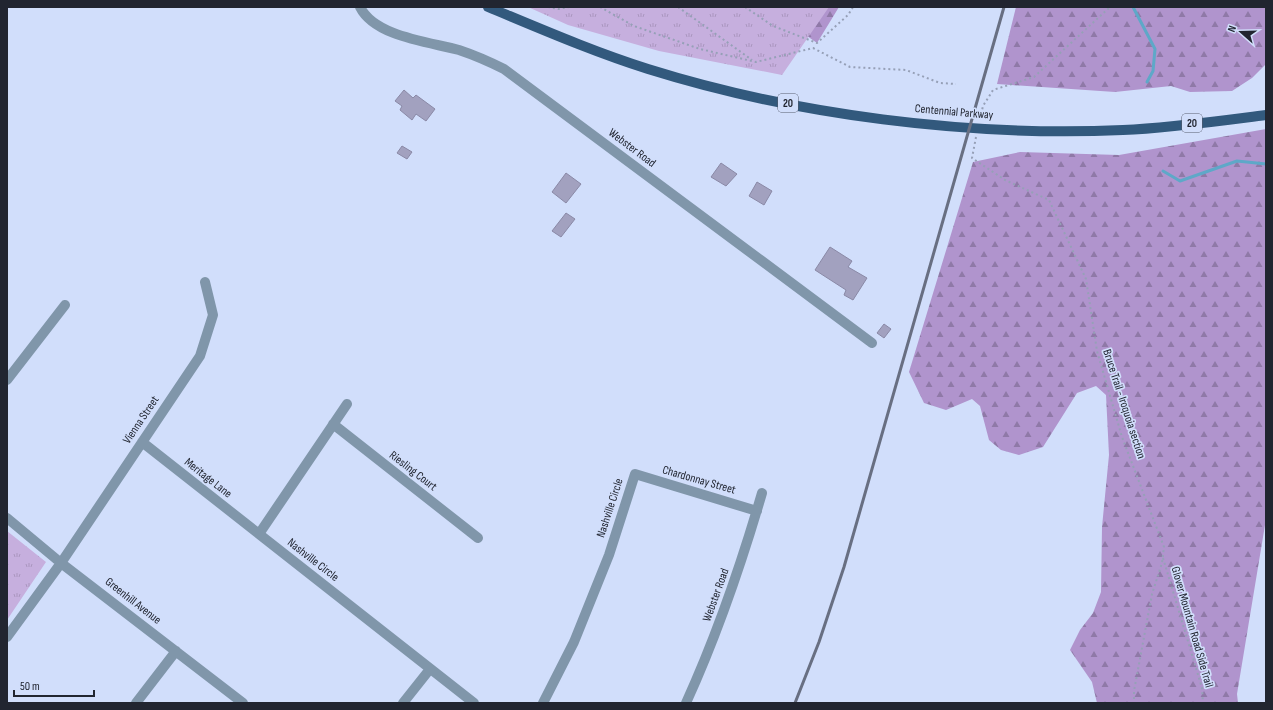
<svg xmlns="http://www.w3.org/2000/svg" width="1273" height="710" font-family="'Sofia Sans Condensed',sans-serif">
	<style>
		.forest { fill: url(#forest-firs) }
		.park { fill: url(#park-tufts) }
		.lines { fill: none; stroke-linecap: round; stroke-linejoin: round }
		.stream { stroke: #5ea8c8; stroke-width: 3 }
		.building { fill: #a2a1bf; stroke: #8a89a6 }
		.path { stroke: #96a0b7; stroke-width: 2; stroke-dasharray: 2 3; stroke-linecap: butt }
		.minor { stroke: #8096aa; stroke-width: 10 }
		.major { stroke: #32597d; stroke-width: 10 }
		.rail { stroke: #686f82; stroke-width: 3 }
		.labels { text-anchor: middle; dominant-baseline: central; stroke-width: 3.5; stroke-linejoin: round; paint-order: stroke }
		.shield { fill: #d1defb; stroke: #565c6d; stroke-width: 1 }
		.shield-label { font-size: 11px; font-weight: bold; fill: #212530 }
		.street-label { font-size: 12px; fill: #212530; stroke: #d1defb }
	</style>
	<defs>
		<pattern id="forest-firs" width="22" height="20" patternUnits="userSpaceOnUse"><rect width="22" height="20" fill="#b094cd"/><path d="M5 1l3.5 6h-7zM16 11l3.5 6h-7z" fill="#8f79a7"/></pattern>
		<pattern id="park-tufts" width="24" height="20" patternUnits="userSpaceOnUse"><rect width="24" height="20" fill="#c6afde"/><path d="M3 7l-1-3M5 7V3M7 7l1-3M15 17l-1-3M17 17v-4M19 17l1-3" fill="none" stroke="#aa96bf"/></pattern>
	</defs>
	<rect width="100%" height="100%" fill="#d1defb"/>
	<path class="forest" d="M766 7H839L817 43Z
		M1016 7H1266V64L1252 78 1232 91 1190 92 1171 86 1115 92 997 84Z
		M1266 129V519L1237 694 1238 703H1097L1092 682 1070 650 1080 630 1093 613 1101 592 1102 527 1109 455 1106 395 1096 386 1077 393 1043 447 1019 455 1001 450 989 440 980 406 972 399 946 410 924 403 909 372 973 162 1020 152 1119 155Z"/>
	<path class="park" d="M528 7H829L782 75 659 51 568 25Z
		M7 531 46 562 7 620Z"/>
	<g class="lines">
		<path class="stream" d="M1133 7 1155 49 1153 71 1147 82
			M1163 171 1180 181 1237 161 1266 164"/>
	</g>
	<path class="building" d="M404 90 413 98 416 95 435 109 426 121 416 114 412 120 400 110 402 106 395 101Z
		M402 146 412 152 407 159 397 153Z
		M721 163 737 174 726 186 711 177Z
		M566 173 581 184 566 203 552 192Z
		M757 182 772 191 764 205 749 196Z
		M566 213 575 219 561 237 552 231Z
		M830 247 852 261 848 267 867 278 853 300 844 295 846 290 815 270Z
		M884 324 891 329 884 338 877 333Z"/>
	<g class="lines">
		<path class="path" d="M548 7 558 9 569 7
			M600 7 634 26 700 49 756 62 813 48 850 67 906 70 940 83 956 84
			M678 7 752 60
			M745 7 773 26 817 43 848 15 853 7
			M980 119 983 106 993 90 1034 77 1110 7
			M976 137 972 158 1005 180 1049 200 1086 279 1097 351 1122 437 1164 547 1162 563 1152 594 1134 691V703
			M1163 558 1202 688 1203 703"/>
		<path class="minor" d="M360 7C375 37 430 42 459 50 474 55 490 62 504 69L872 343
			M7 380 65 305
			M333 424 478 538
			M142 442 474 703
			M7 518 61 563 243 703
			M259 534 347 404
			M7 637 61 563 200 356 213 315 205 282
			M136 703 176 651
			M403 703 430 669
			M543 703 574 642 609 555 635 474 757 511
			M686 703C717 635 741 565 762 493"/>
		<path class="major" d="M488 7C541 29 594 52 648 69 795 115 969 137 1123 130 1170 128 1219 121 1266 115"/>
		<path class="rail" d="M795 703 819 642 844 567 1004 7"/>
	</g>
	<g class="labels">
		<g class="shield">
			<rect x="778" y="94" width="20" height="18" rx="3"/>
			<rect x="1182" y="114" width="20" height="18" rx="3"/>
		</g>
		<g class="shield-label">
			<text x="788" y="103">20</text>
			<text x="1192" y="123">20</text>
		</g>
		<g class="street-label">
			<text transform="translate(954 112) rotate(5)">Centennial Parkway</text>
			<text transform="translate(632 148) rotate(37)">Webster Road</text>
			<text transform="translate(1124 404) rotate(72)">Bruce Trail - Iroquoia section</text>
			<text transform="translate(141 420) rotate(-56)">Vienna Street</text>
			<text transform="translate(413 471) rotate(38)">Riesling Court</text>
			<text transform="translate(208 478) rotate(38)">Meritage Lane</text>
			<text transform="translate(699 480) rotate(16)">Chardonnay Street</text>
			<text transform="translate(610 508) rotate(-72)">Nashville Circle</text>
			<text transform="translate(313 560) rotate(38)">Nashville Circle</text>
			<text transform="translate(716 595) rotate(-70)">Webster Road</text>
			<text transform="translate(133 601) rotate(38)">Greenhill Avenue</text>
			<text transform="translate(1192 627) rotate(74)">Glover Mountain Road Side Trail</text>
		</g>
	</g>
	<rect width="1273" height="710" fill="none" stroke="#212530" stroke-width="16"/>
	<g transform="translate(1241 32) rotate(290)" stroke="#d1defb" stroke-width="3" paint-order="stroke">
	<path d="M0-3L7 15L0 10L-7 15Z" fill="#212530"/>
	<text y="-6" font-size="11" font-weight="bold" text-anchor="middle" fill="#212530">N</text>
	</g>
	<path d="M14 690v6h80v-6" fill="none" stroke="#212530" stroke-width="2"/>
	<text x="20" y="690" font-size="12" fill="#212530" stroke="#d1defb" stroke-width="3" paint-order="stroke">50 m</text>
</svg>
